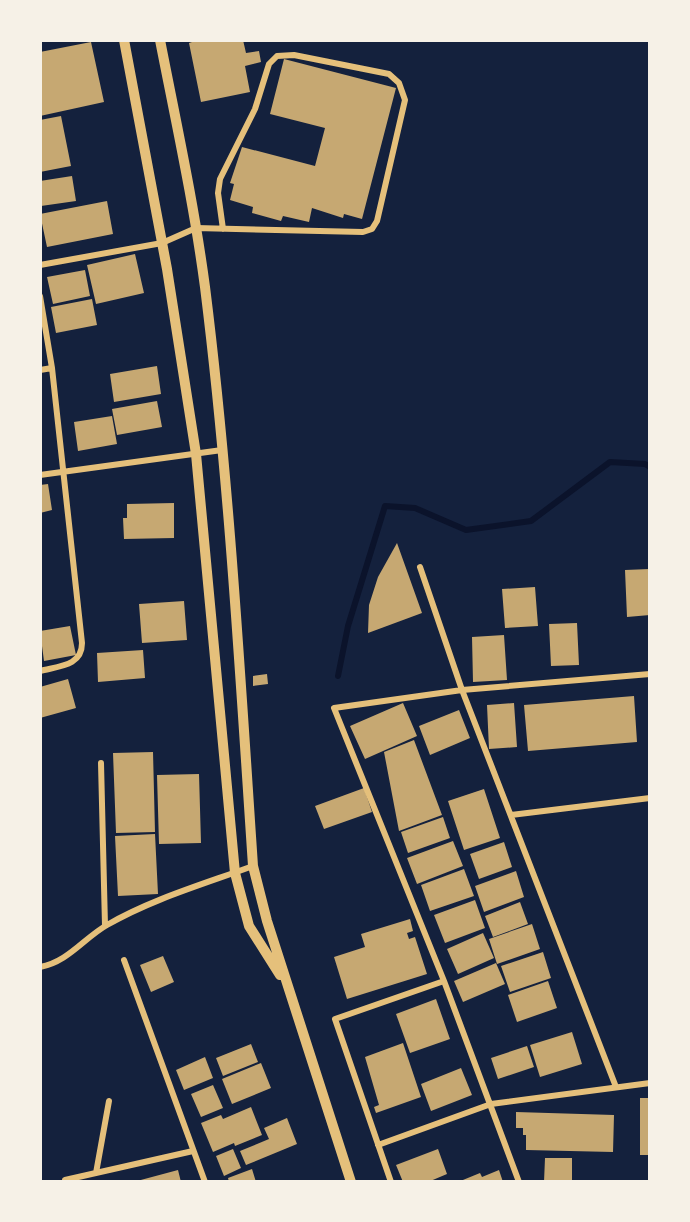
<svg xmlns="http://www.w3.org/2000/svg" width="690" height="1222" font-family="'Fira Sans Condensed',sans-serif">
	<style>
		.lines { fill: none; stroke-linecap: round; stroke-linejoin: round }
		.stream { stroke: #0b132b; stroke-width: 6 }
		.building { fill: #c6a872 }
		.minor { stroke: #e5c07b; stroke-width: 6 }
		.tertiary { stroke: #e5c07b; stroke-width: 10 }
	</style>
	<rect width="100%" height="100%" fill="#14213d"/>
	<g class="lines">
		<path class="stream" d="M338 676 348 626 385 506 415 508 466 530 531 521 610 462 645 464 650 467"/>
	</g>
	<path class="building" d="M198 40H243L246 53 259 51 261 62 245 66 250 92 201 102 189 43Z
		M91 42 104 102 40 116V52Z
		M284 59 396 88 362 219 344 214 343 218 312 208 309 222 283 216 281 221 252 213 253 207 230 200 234 184 230 183 242 147 315 166 325 128 270 114Z
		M61 116 71 166 40 172V120Z
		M72 176 76 201 41 206 40 181Z
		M107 201 113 234 47 247 40 214Z
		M135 254 144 293 96 304 87 265Z
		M85 270 90 296 53 304 47 277Z
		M92 299 97 325 56 333 51 307Z
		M157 366 161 394 114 402 110 374Z
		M157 401 162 427 117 435 112 409Z
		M112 416 117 444 78 451 74 422Z
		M48 484 52 510 40 513V485Z
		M174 503V538L124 539 123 518H127V504Z
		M397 543 422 613 368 633 369 605 378 577Z
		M650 569V615L627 617 625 570Z
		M535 587 538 626 505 628 502 589Z
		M184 601 187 640 142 643 139 604Z
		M577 623 579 665 551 666 549 624Z
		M70 626 76 655 44 661 40 631Z
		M504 635 507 680 473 682 472 637Z
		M143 650 145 678 98 682 97 653Z
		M267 674 268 684 253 686V676Z
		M68 679 76 708 40 718V687Z
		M634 696 637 742 528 751 524 705Z
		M403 703 417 736 365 759 350 726Z
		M514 703 517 747 489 749 487 705Z
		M459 710 470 738 430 755 419 726Z
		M414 740 442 815 399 831 384 752Z
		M153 752 155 832 116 833 113 753Z
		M199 774 201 843 159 844 157 775Z
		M364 788 372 812 324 829 315 806Z
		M484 789 500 838 464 850 448 801Z
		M443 817 450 838 408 853 401 832Z
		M155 834 158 894 118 896 115 836Z
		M453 841 463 866 417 884 407 858Z
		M504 842 512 867 479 879 470 854Z
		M464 869 474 896 430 911 421 885Z
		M516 871 524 897 484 912 475 886Z
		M475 900 485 928 445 943 434 915Z
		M520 902 528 924 493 937 485 916Z
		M410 919 413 931 407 933 409 939 415 937 427 974 347 999 334 957 365 947 361 934Z
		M532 924 540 949 497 964 489 939Z
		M483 933 494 958 458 974 447 949Z
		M543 952 551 978 510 992 501 966Z
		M163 956 174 982 151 992 140 965Z
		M496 963 505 984 463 1002 454 981Z
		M548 981 557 1008 517 1022 508 995Z
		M436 999 450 1039 410 1053 396 1014Z
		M572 1032 582 1064 540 1077 530 1045Z
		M403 1043 421 1097 376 1113 374 1107 379 1105 365 1057Z
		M251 1044 258 1062 223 1076 216 1058Z
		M527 1046 534 1067 498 1079 491 1058Z
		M205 1057 213 1078 184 1090 176 1070Z
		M261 1063 271 1088 232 1104 222 1079Z
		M461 1068 472 1095 431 1111 421 1084Z
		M213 1085 223 1108 201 1117 191 1094Z
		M640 1098H650V1155H640Z
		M251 1107 262 1135 235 1146 234 1143 213 1152 201 1123 221 1115 223 1119Z
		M516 1112 614 1115 613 1152 526 1150V1135H523V1128H516Z
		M287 1118 297 1144 246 1165 240 1151 269 1139 264 1128Z
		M233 1149 241 1168 224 1176 216 1156Z
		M438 1149 447 1174 428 1182H403L396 1165Z
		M545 1158H572V1182H544Z
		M252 1169 256 1182H229L228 1178Z
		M178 1170 181 1182H137V1181Z
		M499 1170 503 1182H458L480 1173 482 1177Z"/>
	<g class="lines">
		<path class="minor" d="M40 265 162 243 196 228 363 232 372 229 377 221 405 100 399 83 389 74 294 55 277 56 269 64 255 109 220 179 218 193 223 229
			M40 296 52 368 82 643C82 666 59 666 40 671
			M40 370 52 368
			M40 475 222 450
			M420 567 462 690 616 1087
			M101 763 105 926
			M511 815 650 798
			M124 960 205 1182
			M40 967C68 962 84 938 107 925 152 899 204 884 253 866
			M378 1145 491 1104 650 1083
			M96 1173 109 1101
			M65 1180 193 1151
			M391 1182 335 1019 444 981
			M519 1182 444 981 334 708 462 690 650 674"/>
		<path class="tertiary" d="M124 40 167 269 196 454 235 873 249 926 280 975
			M160 40C176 122 194 204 205 287 229 479 240 673 253 866L267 921 351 1182"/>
	</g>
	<rect width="690" height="1222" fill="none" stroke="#f6f1e7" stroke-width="84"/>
</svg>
